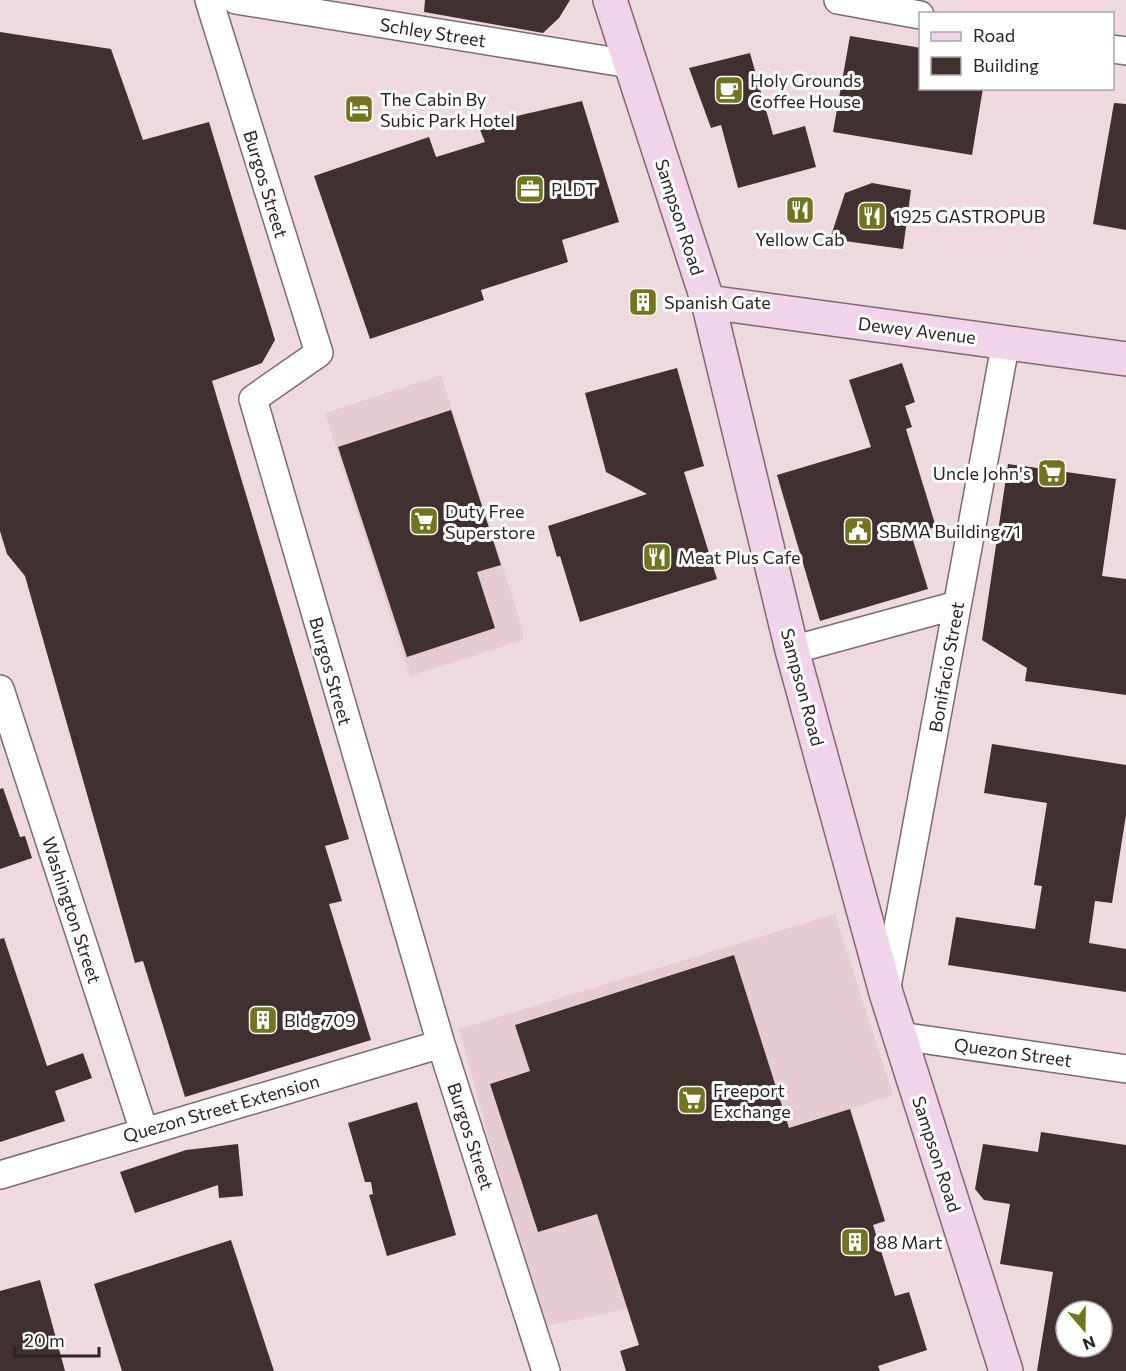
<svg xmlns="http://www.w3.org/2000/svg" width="1126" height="1371" font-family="Commissioner,sans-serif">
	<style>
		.built { fill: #e7cbd2 }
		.building { fill: #40302f; fill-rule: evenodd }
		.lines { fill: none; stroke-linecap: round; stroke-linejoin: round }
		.street-casing { stroke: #7d6b70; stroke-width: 30 }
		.secondary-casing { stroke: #7d6b70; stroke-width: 36 }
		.street { stroke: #fff; stroke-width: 27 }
		.secondary { stroke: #f2d4ea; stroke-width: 33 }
		.labels { text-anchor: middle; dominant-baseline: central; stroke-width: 6; stroke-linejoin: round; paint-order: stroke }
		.street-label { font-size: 18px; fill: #2b2426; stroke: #fff }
		.poi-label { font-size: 18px; fill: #2b2426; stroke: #fff; text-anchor: start }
	</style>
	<rect width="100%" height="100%" fill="#edd9de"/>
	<path class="built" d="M441 375 523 630V640L410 676 325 413Z
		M835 914 893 1095 789 1128 797 1153 627 1309 540 1327 459 1029Z"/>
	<path class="building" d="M425 0H570L559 18 543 33 424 12Z
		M0 32 111 49 143 140 209 122 275 340 262 363 212 381 349 839 325 846 342 901 329 904 371 1040 185 1097 143 961 135 963 25 576 7 554 0 531Z
		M850 36 921 48V88H983L972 155 833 132Z
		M750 53 773 135 805 126 816 167 738 188 721 125 711 128 689 68Z
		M582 101 619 222 562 240 568 262 481 290 484 300 370 339 314 176 429 137 436 157 485 142 478 125Z
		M1114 103 1126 104V230L1093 224Z
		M872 183 911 190 903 249 830 239 845 193Z
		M902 363 915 402 905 406 912 427 906 429 936 527 911 534 928 589 820 621 777 475 871 447 849 380Z
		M677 368 704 466 684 472 717 579 580 622 560 556 557 557 548 526 647 494 606 472 585 393Z
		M451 410 501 565 477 572 495 628 407 657 338 447Z
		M1008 464 1116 479 1102 576 1126 579V695L1025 681 1027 668 982 640Z
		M992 744 1126 765V815L1112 903 1095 901 1089 943 1126 949V992L948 965 956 917 1035 929 1042 886 1034 885 1047 803 984 793Z
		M3 788 20 837 25 836 32 858 0 869V789Z
		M4 938 47 1066 83 1053 92 1078 55 1091 65 1121 0 1142V939Z
		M734 955 789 1128 850 1109 885 1221 873 1225 895 1296 909 1292 927 1350 878 1366 880 1371H626L620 1351 639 1345 597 1214 538 1232 490 1084 530 1071 515 1025Z
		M417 1102 456 1235 387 1256 369 1195 373 1194 371 1182H365L348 1123Z
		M1041 1132 1126 1145V1371H1037L1053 1272 1000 1264 1010 1204 984 1200 975 1189 983 1144 1038 1152ZM1066 1311H1102V1347H1066Z
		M238 1144 243 1196 219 1198 218 1185 135 1213 120 1172 186 1150Z
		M231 1240 274 1371H122L94 1284Z
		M40 1280 65 1371H0V1291Z"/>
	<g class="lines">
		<g class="street-casing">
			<path id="street" d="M209 0 319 353 253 399 441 1044 546 1371
				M236 0 630 64
				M838 0 920 15
				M1112 49 1126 51
				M792 650 957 605
				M0 689 144 1131
				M886 992 1006 341
				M900 1036 1126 1069
				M0 1175 441 1044"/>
		</g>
		<g class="secondary-casing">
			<path id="secondary" d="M610 0 708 302 792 650 886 993 1006 1371
				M708 302 1126 359"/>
		</g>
		<use href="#street" class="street"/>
		<use href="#secondary" class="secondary"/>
	</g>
	<defs>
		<g id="cafe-square" transform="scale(1.5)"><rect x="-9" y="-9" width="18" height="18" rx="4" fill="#72751c" stroke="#fff"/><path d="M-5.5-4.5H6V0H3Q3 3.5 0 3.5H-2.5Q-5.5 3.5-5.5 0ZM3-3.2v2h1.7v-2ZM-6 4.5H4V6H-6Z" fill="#fff"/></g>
		<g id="hotel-square" transform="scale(1.5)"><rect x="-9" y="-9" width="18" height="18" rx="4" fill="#72751c" stroke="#fff"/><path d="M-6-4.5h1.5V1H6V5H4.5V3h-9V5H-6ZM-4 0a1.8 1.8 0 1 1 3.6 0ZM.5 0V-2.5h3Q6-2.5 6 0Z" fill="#fff"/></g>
		<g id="office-square" transform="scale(1.5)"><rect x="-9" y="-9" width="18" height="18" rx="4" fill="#72751c" stroke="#fff"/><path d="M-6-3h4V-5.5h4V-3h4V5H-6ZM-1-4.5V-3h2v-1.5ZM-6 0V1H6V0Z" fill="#fff"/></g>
		<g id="restaurant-square" transform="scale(1.5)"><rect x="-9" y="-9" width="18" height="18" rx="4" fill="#72751c" stroke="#fff"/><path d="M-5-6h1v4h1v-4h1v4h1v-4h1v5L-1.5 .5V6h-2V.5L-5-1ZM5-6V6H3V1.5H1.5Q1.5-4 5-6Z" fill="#fff"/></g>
		<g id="building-square" transform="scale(1.5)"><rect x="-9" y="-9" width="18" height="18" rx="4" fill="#72751c" stroke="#fff"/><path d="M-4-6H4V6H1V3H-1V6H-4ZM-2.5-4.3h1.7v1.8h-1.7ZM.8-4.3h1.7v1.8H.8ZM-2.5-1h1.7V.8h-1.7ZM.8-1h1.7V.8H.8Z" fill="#fff"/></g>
		<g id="supermarket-square" transform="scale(1.5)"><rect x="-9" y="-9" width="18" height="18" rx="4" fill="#72751c" stroke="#fff"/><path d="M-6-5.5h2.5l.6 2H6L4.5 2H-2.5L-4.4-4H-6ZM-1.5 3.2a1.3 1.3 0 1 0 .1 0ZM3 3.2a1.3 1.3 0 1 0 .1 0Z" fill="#fff"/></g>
		<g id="civic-square" transform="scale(1.5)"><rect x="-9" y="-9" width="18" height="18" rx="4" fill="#72751c" stroke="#fff"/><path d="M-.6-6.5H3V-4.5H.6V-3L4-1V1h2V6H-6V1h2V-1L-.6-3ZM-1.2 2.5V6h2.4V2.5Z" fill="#fff"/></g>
	</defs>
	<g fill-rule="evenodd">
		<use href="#cafe-square" x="729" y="90"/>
		<use href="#hotel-square" x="359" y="109"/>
		<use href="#office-square" x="530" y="189"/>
		<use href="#restaurant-square" x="800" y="210"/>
		<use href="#restaurant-square" x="872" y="216"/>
		<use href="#building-square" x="643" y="302"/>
		<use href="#supermarket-square" x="1052" y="473"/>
		<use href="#supermarket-square" x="424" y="521"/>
		<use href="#civic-square" x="858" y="531"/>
		<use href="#restaurant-square" x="657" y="557"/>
		<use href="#building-square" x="263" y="1020"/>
		<use href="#supermarket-square" x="692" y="1100"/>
		<use href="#building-square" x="855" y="1242"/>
	</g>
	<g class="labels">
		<g class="street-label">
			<text transform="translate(433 32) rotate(9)">Schley Street</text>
			<text transform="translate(266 184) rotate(73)">Burgos Street</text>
			<text transform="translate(680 217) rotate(72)">Sampson Road</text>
			<text transform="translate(917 330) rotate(7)">Dewey Avenue</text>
			<text transform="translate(946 667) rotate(-80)">Bonifacio Street</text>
			<text transform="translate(331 671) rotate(74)">Burgos Street</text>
			<text transform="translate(803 687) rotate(75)">Sampson Road</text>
			<text transform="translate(72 910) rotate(72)">Washington Street</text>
			<text transform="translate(1013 1052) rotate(8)">Quezon Street</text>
			<text transform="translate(221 1108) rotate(-16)">Quezon Street Extension</text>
			<text transform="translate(471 1136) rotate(72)">Burgos Street</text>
			<text transform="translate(937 1154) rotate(72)">Sampson Road</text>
		</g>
		<g class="poi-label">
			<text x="750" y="80">Holy Grounds<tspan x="750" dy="21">Coffee House</tspan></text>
			<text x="380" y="99">The Cabin By<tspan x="380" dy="21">Subic Park Hotel</tspan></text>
			<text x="551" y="189">PLDT</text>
			<text x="893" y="216">1925 GASTROPUB</text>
			<text x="800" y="239" text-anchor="middle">Yellow Cab</text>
			<text x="664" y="302">Spanish Gate</text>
			<text x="1031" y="473" text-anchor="end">Uncle John's</text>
			<text x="445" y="511">Duty Free<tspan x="445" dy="21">Superstore</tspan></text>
			<text x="879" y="531">SBMA Building 71</text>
			<text x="678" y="557">Meat Plus Cafe</text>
			<text x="284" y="1020">Bldg 709</text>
			<text x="713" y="1090">Freeport<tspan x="713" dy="21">Exchange</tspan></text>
			<text x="876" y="1242">88 Mart</text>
		</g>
	</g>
	<rect x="919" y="12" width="195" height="78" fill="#ffffff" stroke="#aaa7a8" stroke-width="1.5"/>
	<rect x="931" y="32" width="30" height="9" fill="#f2d4ea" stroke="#aaa7a8" stroke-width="1.5"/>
	<text x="973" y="42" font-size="18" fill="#2b2426">Road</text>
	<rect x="931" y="57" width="30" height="18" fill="#40302f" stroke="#aaa7a8" stroke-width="1.5"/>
	<text x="973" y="72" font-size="18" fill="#2b2426">Building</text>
	<g transform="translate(1084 1329) rotate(160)"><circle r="28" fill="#ffffff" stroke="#aaa7a8" stroke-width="1.5"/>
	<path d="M0-4.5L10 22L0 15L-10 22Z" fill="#72751c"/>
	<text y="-9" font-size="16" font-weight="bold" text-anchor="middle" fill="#2b2426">N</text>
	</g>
	<path d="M15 1347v9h84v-9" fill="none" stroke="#2b2426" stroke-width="3"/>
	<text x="24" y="1347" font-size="18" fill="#2b2426" stroke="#ffffff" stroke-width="4.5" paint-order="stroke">20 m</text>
</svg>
